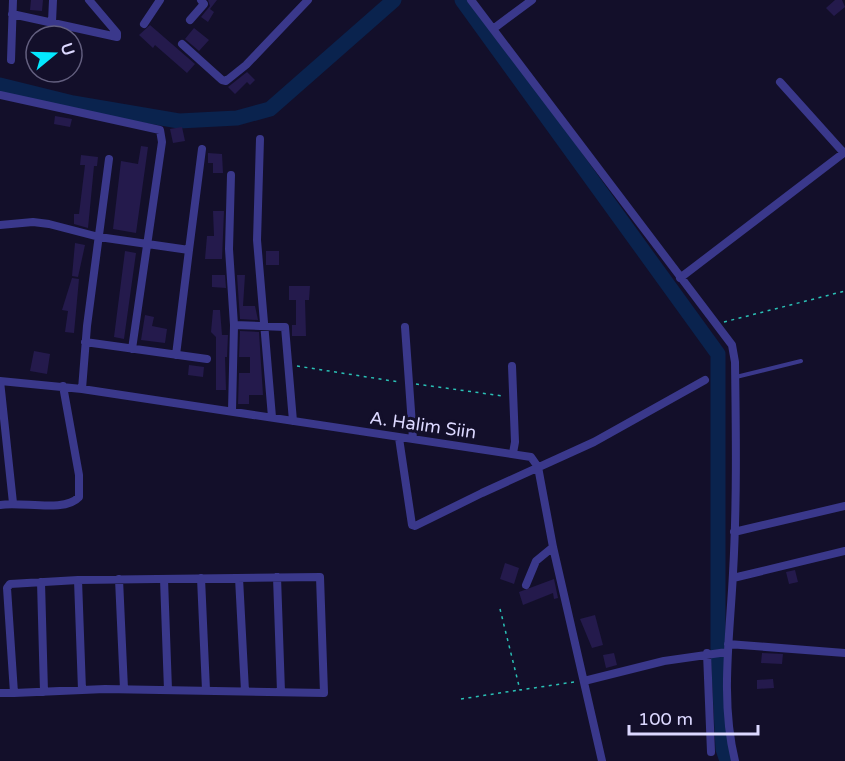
<svg xmlns="http://www.w3.org/2000/svg" width="845" height="761" font-family="'Varela Round',sans-serif">
	<style>
		.lines { fill: none; stroke-linecap: round; stroke-linejoin: round }
		.river { stroke: #0a234e; stroke-width: 15 }
		.building { fill: #241a4c }
		.path { stroke: #2ac1b6; stroke-width: 1.5; stroke-dasharray: 3 4.5; stroke-linecap: butt }
		.service { stroke: #3a388b; stroke-width: 4 }
		.minor { stroke: #3a388b; stroke-width: 8 }
		.labels { text-anchor: middle; dominant-baseline: central; stroke-width: 6; stroke-linejoin: round; paint-order: stroke }
		.street-label { font-size: 18px; fill: #dcd8ff; stroke: #130f2a }
	</style>
	<rect width="100%" height="100%" fill="#130f2a"/>
	<g class="lines">
		<path class="river" d="M462 0 718 354V650L723 749 727 761
			M0 85 73 103 179 121 237 118 270 109 394 0"/>
	</g>
	<path class="building" d="M31 0H43L42 11 30 10Z
		M208 0H217L210 9 214 12 208 22 201 17 210 6Z
		M835 0H842L845 7 834 16 826 8Z
		M150 25 195 64 187 73 155 45 153 48 139 35Z
		M194 28 209 40 199 51 185 39Z
		M247 72 255 80 250 85 247 82 235 94 228 87Z
		M55 116 72 119 70 127 54 124Z
		M182 127 185 141 173 143 170 129Z
		M141 146 148 147 136 233 113 229 121 161 138 164Z
		M208 153 222 154 223 173H213V163H208Z
		M81 155 98 157 97 166H94L88 228 74 224V214H79L85 165H80Z
		M213 211H224L222 259H205L207 236H214Z
		M75 243 85 245 78 277 72 276Z
		M125 251 136 253 124 339 114 337Z
		M266 251H279V265H266Z
		M212 275H225L226 288 212 287Z
		M237 275H245L243 306H255L258 320 240 319Z
		M72 278 79 279 74 333 65 332 68 311 62 310Z
		M289 286H310L309 300H305L306 336H292V325H296V300H289Z
		M213 310H220L222 335H228L227 357H225L226 390H216V337L211 332Z
		M145 315 154 317 152 326 167 329 165 343 141 340Z
		M240 331 259 332 263 395H249V404H238L239 373H250V357H239Z
		M34 351 50 354 47 374 30 371Z
		M189 365 204 367 203 377 188 375Z
		M505 563 519 568 514 584 500 579Z
		M795 570 798 582 789 584 786 572Z
		M554 579 558 598 554 599 553 593 523 605 519 592Z
		M595 615 603 645 592 648 580 619Z
		M614 653 617 665 606 668 603 655Z
		M762 653 783 654 782 664 761 663Z
		M773 679 774 688 757 689V680Z"/>
	<g class="lines">
		<path class="path" d="M724 322 845 291
			M297 366 399 382
			M416 384 503 396
			M500 609 520 690 574 682
			M461 699 519 690"/>
		<path class="service" d="M736 377 801 361"/>
		<path class="minor" d="M471 0 732 345 735 362C736 432 737 503 733 573 730 635 720 700 735 761
			M12 14 117 37V33L89 0
			M190 20 204 4 201 0
			M52 22 53 0
			M144 24 160 0
			M493 29 532 0
			M182 44 222 80 226 81 246 65 308 0
			M11 60 13 0
			M780 82 844 153
			M0 95 160 130 162 142 132 349
			M260 139 257 240 272 417
			M231 175 229 249 234 325 232 411
			M0 225 33 222 49 224 99 237 189 250 176 355
			M189 250 202 149
			M680 278 845 152
			M234 325 285 327 293 421
			M405 327 413 439
			M85 342 207 359
			M512 366 515 442 513 453
			M0 381 82 389 531 457 538 467 553 547 602 761
			M0 381 13 503
			M82 389 87 326 109 159
			M399 438 412 525 415 526 482 493 594 442 705 380
			M0 505C21 501 65 513 79 497V475L63 386
			M734 532 845 506
			M277 577 281 692
			M201 578 206 690
			M239 578 245 691
			M733 578 845 551
			M119 579 124 689
			M164 579 168 690
			M78 580 82 690
			M41 582 44 692
			M526 585 536 561 553 547
			M728 644 845 653
			M707 653 711 752
			M584 681 664 661 727 652
			M0 693H14L105 689 324 693 320 577 78 580 10 584 7 588 14 693"/>
	</g>
	<g class="labels">
		<g class="street-label">
			<text transform="translate(423 425) rotate(8)">A. Halim Siin</text>
		</g>
	</g>
	<g transform="translate(54 54) rotate(71)"><circle r="28" fill="#130f2a" stroke="#635f7f" stroke-width="1.5"/>
	<path d="M0-4.5L10 22L0 15L-10 22Z" fill="#04e8ff"/>
	<text y="-9" font-size="16" font-weight="bold" text-anchor="middle" fill="#dcd8ff">U</text>
	</g>
	<path d="M629 725v9h129v-9" fill="none" stroke="#dcd8ff" stroke-width="3"/>
	<text x="638" y="725" font-size="18" fill="#dcd8ff" stroke="#130f2a" stroke-width="4.5" paint-order="stroke">100 m</text>
</svg>
